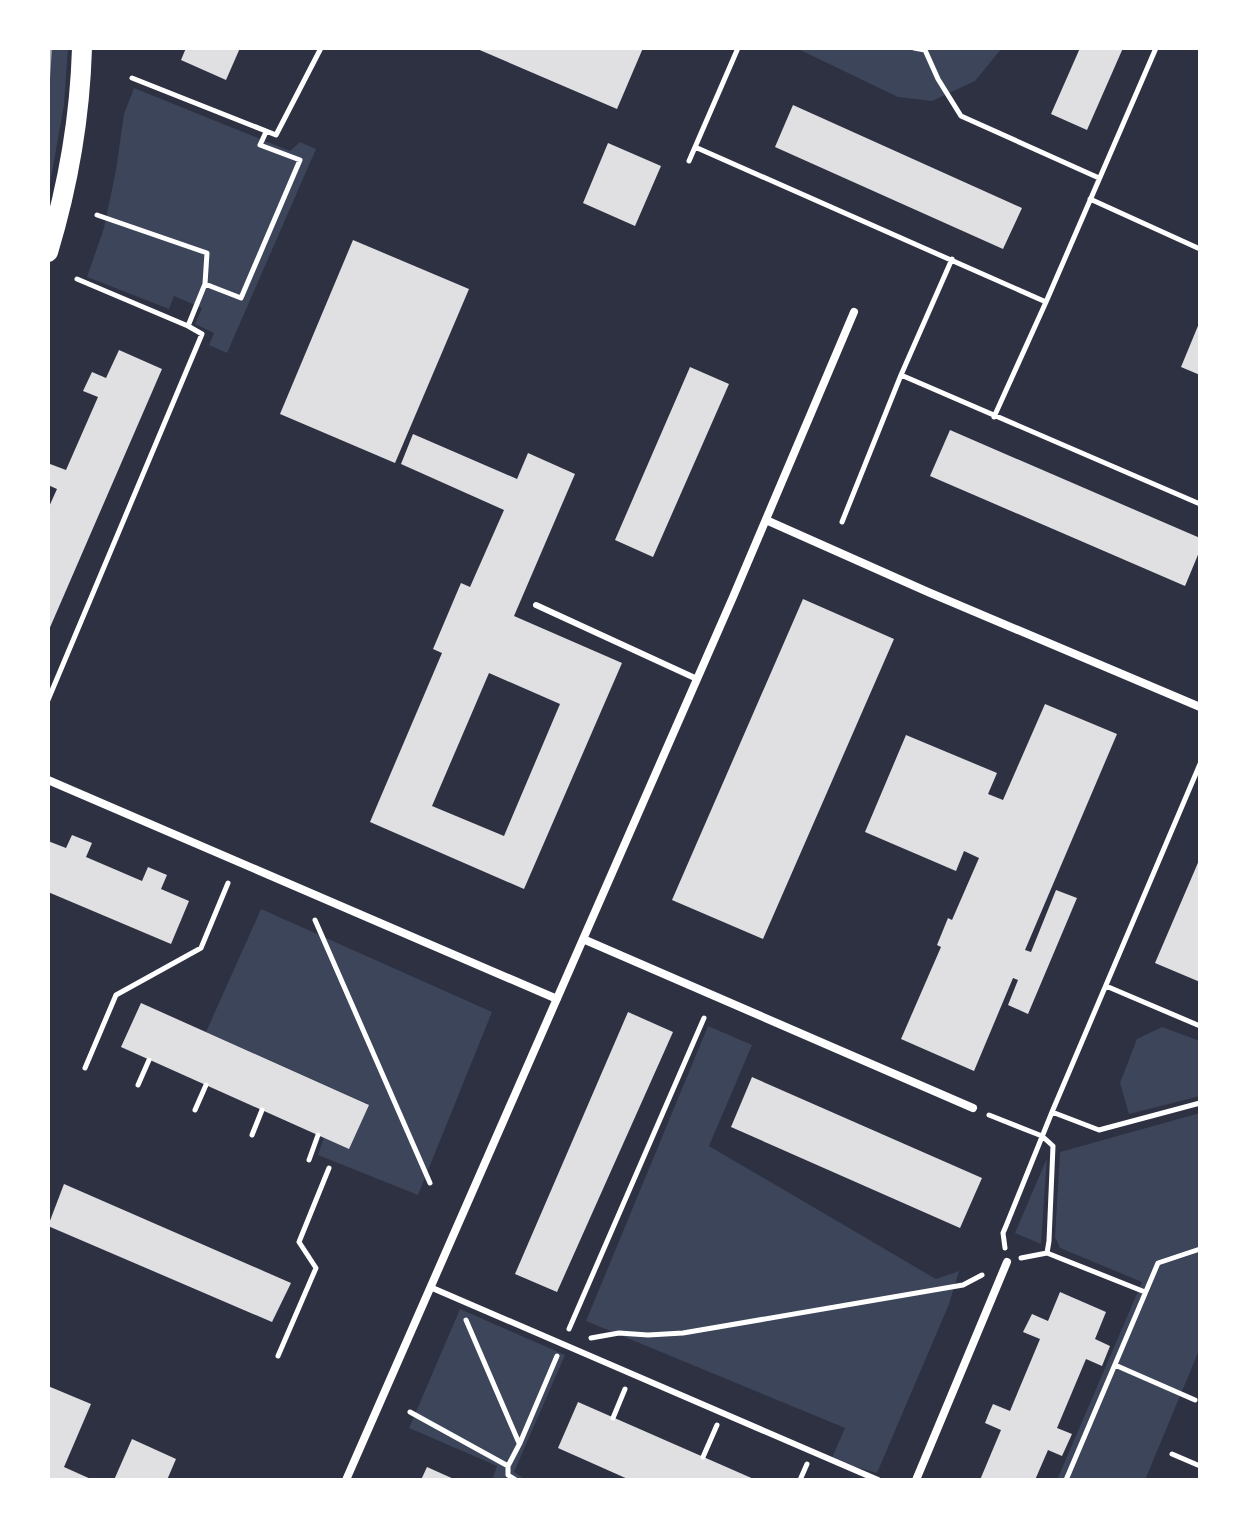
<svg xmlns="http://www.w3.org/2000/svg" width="1248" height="1528" font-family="'DM Sans',sans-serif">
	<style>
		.green { fill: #3c4559 }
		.building { fill: #e0e0e3; fill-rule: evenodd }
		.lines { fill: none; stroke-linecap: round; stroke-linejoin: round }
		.path { stroke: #fff; stroke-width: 5 }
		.service { stroke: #fff; stroke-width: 6 }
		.minor { stroke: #fff; stroke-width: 8 }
		.primary { stroke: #fff; stroke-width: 20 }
		.tram { stroke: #abadb3; stroke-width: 2 }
	</style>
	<rect width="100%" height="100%" fill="#2d3142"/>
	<path class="green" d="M48 48H68L64 105 48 195Z
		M796 48H1002L975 81 932 101 898 97Z
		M134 88 290 151 300 142 316 149 227 353 209 345 214 333 195 324 202 308 174 296 169 309 87 277 104 228 116 170 124 114Z
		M261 909 492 1012 418 1195 318 1155 324 1137 368 1104 206 1032Z
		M708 1026 752 1045 709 1146 936 1279 959 1271 949 1304 877 1473 831 1460 845 1428 586 1321Z
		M1162 1027 1200 1041V1096L1129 1114 1120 1083 1137 1039Z
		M1200 1113V1348L1145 1480H1057L1142 1282 1060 1248 1055 1237 1060 1152Z
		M1047 1158 1041 1244 1015 1233Z
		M460 1309 565 1355 514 1472 526 1480H492L497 1466 409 1428Z"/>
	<path class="building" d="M186 48H240L226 80 181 60Z
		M475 48H643L617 109Z
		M1080 48H1123L1087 130 1051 114Z
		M793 105 1022 208 1003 249 775 147Z
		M608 143 661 166 635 226 583 203Z
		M353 240 469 289 395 463 280 414Z
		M1200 321V375L1181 367Z
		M119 350 162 369 48 632V509L57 489 48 485V470L50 464 66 470 98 397 83 391 92 372 106 378Z
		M690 367 729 384 653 557 615 540Z
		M950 430 1200 538V550L1185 586 930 476Z
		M413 434 517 479 528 453 575 474 514 616 622 663 524 889 370 822 442 653 433 649 461 583 470 587 504 510 401 464ZM489 673 560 704 504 836 432 806Z
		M803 599 894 639 763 939 672 900Z
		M1045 704 1117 734 1025 950 1031 952 1056 890 1077 898 1028 1014 1008 1005 1018 980 1013 978 974 1071 901 1039 941 947 937 945 948 918 952 920 979 858 964 851 956 871 865 832 906 735 997 773 988 794 1003 800Z
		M72 835 92 843 86 857 142 881 148 867 167 875 161 889 189 901 171 944 48 892V841L66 848Z
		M1200 858V982L1155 963Z
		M141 1003 369 1105 349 1149 121 1047Z
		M628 1012 673 1032 557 1292 515 1274Z
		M752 1077 982 1178 960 1228 731 1127Z
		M64 1184 291 1283 272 1322 48 1226Z
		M1060 1292 1106 1312 1095 1339 1110 1346 1102 1366 1086 1359 1057 1428 1072 1434 1062 1456 1048 1450 1035 1480H980L1001 1430 985 1423 989 1413 993 1404 1010 1411 1040 1339 1023 1332 1032 1314 1048 1321Z
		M48 1386 91 1404 64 1467 93 1480H63L59 1478 58 1480H48Z
		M578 1402 756 1480H630L558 1448Z
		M132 1439 176 1459 167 1480H114Z
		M427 1467 456 1480H421Z"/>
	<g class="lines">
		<path class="path" d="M914 48 925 50 938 79 961 116 1099 178
			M132 78 276 135 321 48
			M695 147 1046 302 994 417
			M689 161 738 48
			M1090 199 1200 249
			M97 215 207 253 205 284
			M77 279 188 326 205 284 241 298 300 160 260 145 266 132
			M1046 302 1156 48
			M901 375 1200 504
			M842 522 901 375 952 259
			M48 700 202 334 188 326
			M315 920 430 1183
			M1106 986 1200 1026
			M85 1068 116 995 201 948 228 883
			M138 1085 149 1060
			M195 1110 206 1085
			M1052 1112 1099 1130 1200 1103
			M989 1115 1042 1136 1053 1146 1049 1241 1047 1253
			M252 1135 262 1110
			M309 1160 318 1135
			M1005 1248 1003 1233 1006 1226 1052 1112 1200 764
			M1021 1258 1047 1253 1145 1292
			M466 1320 519 1443
			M569 1329 704 1018
			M591 1338 619 1333 648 1335 683 1333 963 1285 982 1275
			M278 1356 316 1268 299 1242 329 1168
			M1115 1365 1195 1400
			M410 1412 508 1466
			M613 1418 625 1389
			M1172 1454 1200 1466
			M703 1457 717 1425
			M516 1480 508 1475V1466L520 1443 557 1356
			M800 1480 807 1464
			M1066 1480 1158 1263 1200 1249"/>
		<path class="service" d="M536 605 697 679
			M430 1287 878 1480"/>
		<path class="minor" d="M766 520 928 592 1200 707
			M48 780 557 999
			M583 939 973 1108
			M346 1480 733 597 854 312
			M916 1480 1007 1262"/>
		<path class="primary" d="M48 252C68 186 80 117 82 48"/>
		<path class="tram" d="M48 94 51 48"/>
	</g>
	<rect width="1248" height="1528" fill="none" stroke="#ffffff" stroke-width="100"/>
</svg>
